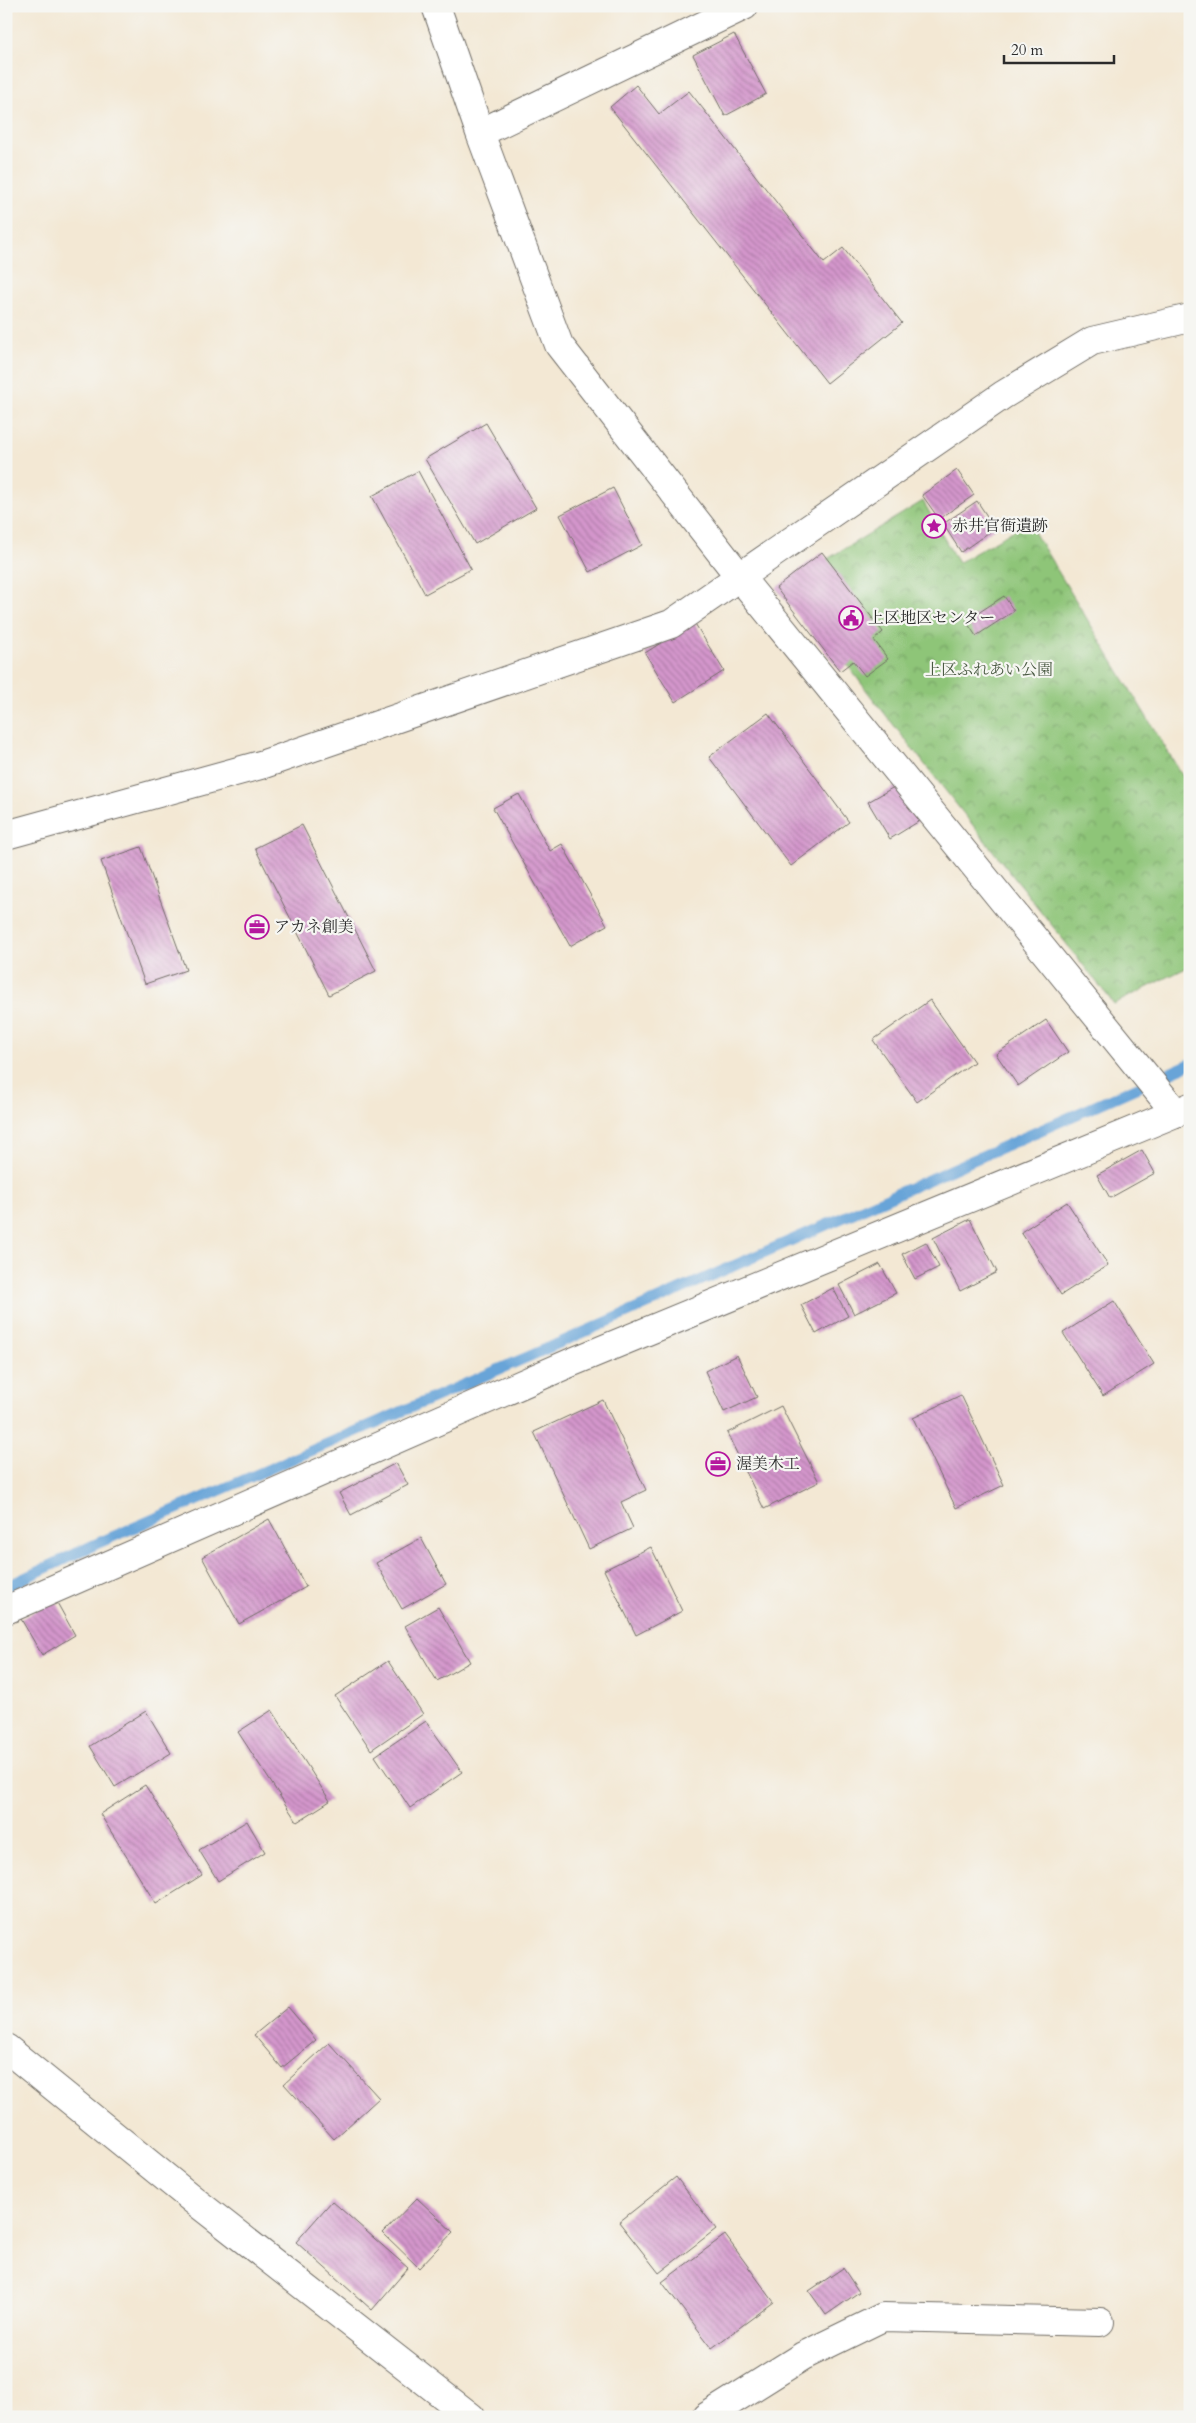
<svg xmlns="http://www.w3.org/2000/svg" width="1196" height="2423" font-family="Cardo,'Noto Serif JP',serif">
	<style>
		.park { fill: url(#park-crowns); stroke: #5c7852 }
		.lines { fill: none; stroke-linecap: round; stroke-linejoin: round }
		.stream { stroke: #67a4d8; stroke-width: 11 }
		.building { fill: url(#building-back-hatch) }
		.minor-casing { stroke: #716d66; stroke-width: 30 }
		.minor { stroke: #fff; stroke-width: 28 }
		.labels { text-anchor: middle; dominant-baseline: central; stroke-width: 4.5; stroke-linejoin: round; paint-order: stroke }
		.poi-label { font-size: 16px; fill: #2b2b2b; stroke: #f6f6f2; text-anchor: start }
		.park-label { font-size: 16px; fill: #495942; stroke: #f6f6f2 }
	</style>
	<defs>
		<pattern id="park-crowns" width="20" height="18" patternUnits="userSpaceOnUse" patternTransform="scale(1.25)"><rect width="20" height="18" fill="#8ec578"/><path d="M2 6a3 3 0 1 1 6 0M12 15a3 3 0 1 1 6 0" fill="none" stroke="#74a063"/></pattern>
		<pattern id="building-back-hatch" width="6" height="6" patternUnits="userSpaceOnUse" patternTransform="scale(1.25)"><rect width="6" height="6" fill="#d496cc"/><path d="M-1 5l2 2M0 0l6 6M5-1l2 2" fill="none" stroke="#ac7ba6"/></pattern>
	</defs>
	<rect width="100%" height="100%" fill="#f6f6f2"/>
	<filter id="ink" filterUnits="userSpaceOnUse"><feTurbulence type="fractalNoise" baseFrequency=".02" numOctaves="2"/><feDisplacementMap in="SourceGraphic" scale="10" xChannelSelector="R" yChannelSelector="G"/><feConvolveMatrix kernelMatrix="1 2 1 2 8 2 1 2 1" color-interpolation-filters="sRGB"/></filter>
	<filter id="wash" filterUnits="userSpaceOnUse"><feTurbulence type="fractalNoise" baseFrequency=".0096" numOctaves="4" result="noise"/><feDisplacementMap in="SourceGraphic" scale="20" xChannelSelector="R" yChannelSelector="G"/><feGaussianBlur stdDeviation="1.12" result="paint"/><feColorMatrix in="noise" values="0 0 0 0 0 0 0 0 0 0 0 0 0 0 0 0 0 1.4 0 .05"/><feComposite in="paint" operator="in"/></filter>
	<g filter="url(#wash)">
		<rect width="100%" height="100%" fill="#f3e8d4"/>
		<path class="park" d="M923 501 958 563 1028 522 1190 788V966L1114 1004 870 695 786 584Z"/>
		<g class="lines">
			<path class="stream" d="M6 1587 96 1544 530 1356 1190 1064"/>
		</g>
		<g id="blocks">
			<path class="building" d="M734 34 766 94 725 116 693 55Z
				M636 85 659 114 689 91 824 263 843 248 902 323 827 383 610 107Z
				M486 423 536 508 475 544 425 459Z
				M957 470 974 495 939 519 922 495Z
				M418 471 471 569 425 594 372 496Z
				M613 488 642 545 590 572 560 515Z
				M977 501 995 528 961 552 943 524Z
				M822 552 883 632 874 640 888 659 865 676 853 661 840 671 776 588Z
				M1004 596 1014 611 976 636 966 621Z
				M694 622 724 671 675 702 645 653Z
				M768 713 849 822 791 866 709 757Z
				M899 784 921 820 890 839 868 802Z
				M519 794 550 851 562 844 607 925 570 946 493 808Z
				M302 825 376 971 329 995 255 848Z
				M141 847 186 970 145 984 101 861Z
				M930 1000 974 1062 917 1102 873 1040Z
				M1046 1020 1068 1052 1018 1086 996 1054Z
				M1142 1150 1155 1173 1110 1198 1097 1175Z
				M1067 1202 1108 1265 1061 1295 1021 1232Z
				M970 1219 997 1272 960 1291 933 1238Z
				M926 1242 939 1267 915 1279 902 1254Z
				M880 1264 896 1293 854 1314 839 1285Z
				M833 1288 848 1316 816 1334 801 1305Z
				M1114 1301 1154 1364 1103 1396 1063 1333Z
				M737 1355 757 1397 724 1412 705 1371Z
				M961 1395 1004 1485 956 1508 913 1418Z
				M603 1400 646 1490 621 1502 633 1528 589 1549 534 1432Z
				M781 1406 819 1482 764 1509 727 1433Z
				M396 1463 408 1485 351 1515 339 1493Z
				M269 1519 306 1587 239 1624 202 1557Z
				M421 1538 446 1584 402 1609 376 1563Z
				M651 1547 682 1611 636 1635 604 1570Z
				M55 1599 75 1635 42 1655 21 1619Z
				M438 1607 470 1662 437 1681 405 1626Z
				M388 1661 423 1714 371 1750 335 1696Z
				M272 1710 330 1801 297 1822 238 1732Z
				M146 1711 171 1753 115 1787 90 1746Z
				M426 1721 462 1772 410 1808 375 1756Z
				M145 1785 202 1875 156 1904 100 1814Z
				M247 1821 265 1852 218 1881 199 1850Z
				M288 2007 316 2040 282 2068 254 2035Z
				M329 2043 379 2098 334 2139 284 2084Z
				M676 2177 716 2229 659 2273 619 2222Z
				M417 2198 453 2232 419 2268 383 2233Z
				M332 2201 408 2268 372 2310 296 2242Z
				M725 2235 774 2302 712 2348 662 2282Z
				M843 2268 859 2292 826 2315 809 2291Z"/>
		</g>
	</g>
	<g filter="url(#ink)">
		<use href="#blocks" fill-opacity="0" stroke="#716d66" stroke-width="1"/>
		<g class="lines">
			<g class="minor-casing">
				<path id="minor" d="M436 6 480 133 744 6
					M480 133 559 345 739 576 1176 1113
					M6 835 264 764 671 624 1003 395 1092 341 1190 318
					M6 1610 570 1363 1190 1107
					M6 2048 196 2202 471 2417
					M706 2417 803 2356 883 2317 1100 2322"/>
			</g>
			<use href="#minor" class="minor"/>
		</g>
	</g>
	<defs>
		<g id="sight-ring" transform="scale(1.25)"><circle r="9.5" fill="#f6f6f2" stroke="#b5179e" stroke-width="1.5"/><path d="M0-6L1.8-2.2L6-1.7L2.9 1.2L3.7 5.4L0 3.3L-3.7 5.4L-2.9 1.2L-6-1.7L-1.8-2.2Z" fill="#b5179e"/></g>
		<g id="civic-ring" transform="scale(1.25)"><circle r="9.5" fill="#f6f6f2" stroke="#b5179e" stroke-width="1.5"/><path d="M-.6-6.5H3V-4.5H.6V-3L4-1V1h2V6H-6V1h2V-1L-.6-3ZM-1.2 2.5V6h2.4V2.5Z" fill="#b5179e"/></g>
		<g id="office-ring" transform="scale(1.25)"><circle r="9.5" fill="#f6f6f2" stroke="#b5179e" stroke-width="1.5"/><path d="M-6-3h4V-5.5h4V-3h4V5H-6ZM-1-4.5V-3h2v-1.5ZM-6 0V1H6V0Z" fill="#b5179e"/></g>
	</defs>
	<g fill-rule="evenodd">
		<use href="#sight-ring" x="934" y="526"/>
		<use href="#civic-ring" x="851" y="618"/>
		<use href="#office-ring" x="257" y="927"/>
		<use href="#office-ring" x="718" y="1464"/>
	</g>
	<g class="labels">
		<g class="poi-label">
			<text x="952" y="526">赤井官衙遺跡</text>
			<text x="868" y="618">上区地区センター</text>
			<text x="274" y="927">アカネ創美</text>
			<text x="736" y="1464">渥美木工</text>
		</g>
		<g class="park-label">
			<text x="989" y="670">上区ふれあい公園</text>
		</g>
	</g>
	<rect width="1196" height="2423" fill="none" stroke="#f6f6f2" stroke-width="25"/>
	<path d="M1004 55v8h110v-8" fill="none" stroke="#2b2b2b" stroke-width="2.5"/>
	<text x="1011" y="55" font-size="15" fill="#2b2b2b" stroke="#f6f6f2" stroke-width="4" paint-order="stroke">20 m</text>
</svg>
